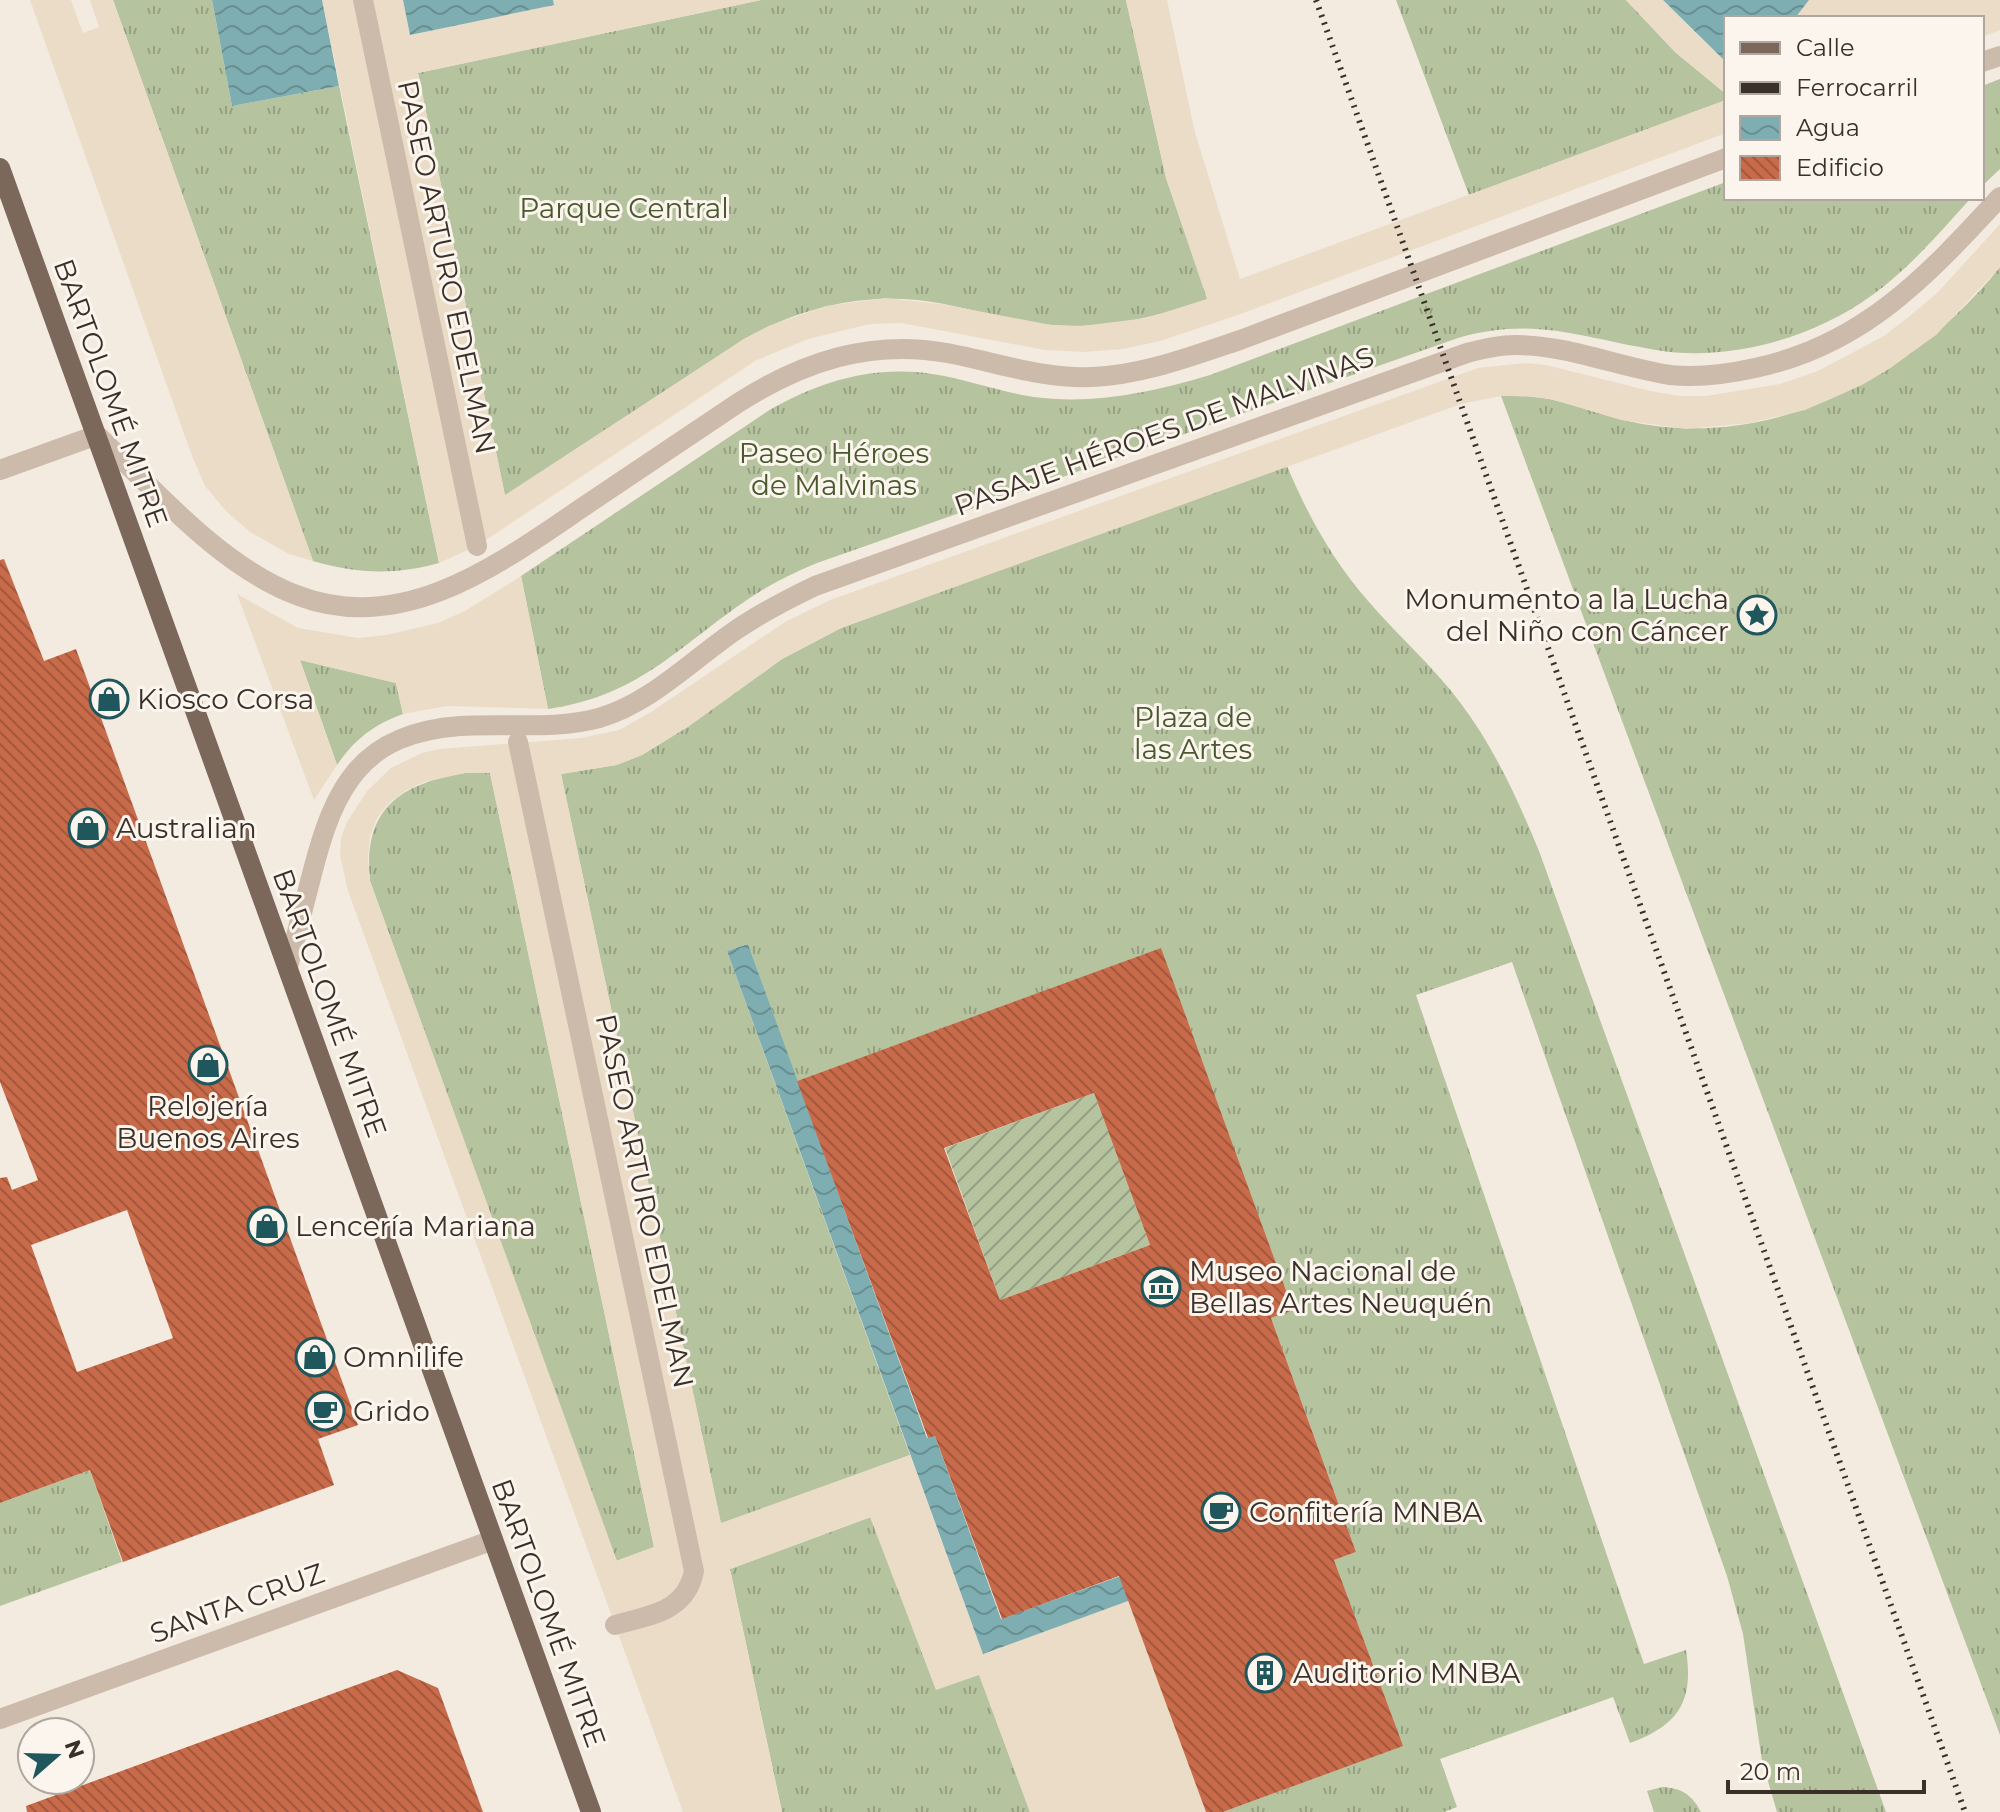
<svg xmlns="http://www.w3.org/2000/svg" width="2000" height="1812" font-family="Montserrat,sans-serif">
	<style>
		.grass { fill: url(#grass-tufts) }
		.garden { fill: url(#garden-furrows) }
		.plaza { fill: #ebdcc7; fill-rule: evenodd }
		.water { fill: url(#water-waves) }
		.building { fill: url(#building-back-hatch); fill-rule: evenodd }
		.lines { fill: none; stroke-linecap: round; stroke-linejoin: round }
		.minor { stroke: #ccbbab; stroke-width: 20 }
		.major { stroke: #7c675b; stroke-width: 20 }
		.rail { stroke: #3a302a; stroke-width: 6; stroke-dasharray: 2 6; stroke-linecap: butt }
		.labels { text-anchor: middle; dominant-baseline: central; stroke-width: 6; stroke-linejoin: round; paint-order: stroke }
		.park-label { font-size: 28px; fill: #48592e; stroke: #fbf5ed }
		.street-label { font-size: 28px; fill: #3a302a; stroke: #fbf5ed }
		.poi-label { font-size: 28px; fill: #3a302a; stroke: #fbf5ed; text-anchor: start }
	</style>
	<defs>
		<pattern id="grass-tufts" width="24" height="20" patternUnits="userSpaceOnUse" patternTransform="scale(2)"><rect width="24" height="20" fill="#b6c39f"/><path d="M3 7l-1-3M5 7V3M7 7l1-3M15 17l-1-3M17 17v-4M19 17l1-3" fill="none" stroke="#959f82"/></pattern>
		<pattern id="garden-furrows" width="10" height="10" patternUnits="userSpaceOnUse" patternTransform="scale(2)"><rect width="10" height="10" fill="#b6c39f"/><path d="M-1 1l2-2M0 10L10 0M9 11l2-2" fill="none" stroke="#959f82"/></pattern>
		<pattern id="water-waves" width="16" height="10" patternUnits="userSpaceOnUse" patternTransform="scale(2)"><rect width="16" height="10" fill="#7eaeb1"/><path d="M0 5q4-4 8 0t8 0" fill="none" stroke="#688e90"/></pattern>
		<pattern id="building-back-hatch" width="6" height="6" patternUnits="userSpaceOnUse" patternTransform="scale(2)"><rect width="6" height="6" fill="#c76b4a"/><path d="M-1 5l2 2M0 0l6 6M5-1l2 2" fill="none" stroke="#a3583e"/></pattern>
	</defs>
	<rect width="100%" height="100%" fill="#f3ebe0"/>
	<path class="grass" d="M113 0H212L232 106 339 86 439 563C396 575 357 574 313 561Z
		M761 0H1126L1166 178 1208 299C1157 317 1106 330 1052 325 1016 322 980 311 944 304 873 290 806 305 744 339L505 496 418 73Z
		M1396 0H1626L1675 52 1726 94V100L1469 195Z
		M2000 79V169L1982 186V86Z
		M1726 182V198H1971C1940 232 1909 269 1871 296 1811 339 1728 362 1656 350 1581 338 1535 316 1458 338L817 563C796 572 776 581 756 594 680 643 644 695 548 709L521 576 768 411C818 382 873 365 932 374 967 379 1000 392 1034 397 1094 405 1153 392 1210 375Z
		M2000 267V1735L1501 396C1517 396 1533 396 1549 399 1585 407 1619 422 1656 426 1791 442 1917 370 2000 267Z
		M1287 466C1308 516 1333 561 1369 602 1398 636 1432 665 1459 701 1494 747 1517 798 1539 851L1886 1812H1777L1762 1761 1743 1634 1727 1576 1512 962 1416 995 1644 1664 1686 1650C1694 1701 1679 1725 1630 1743L1613 1697 1440 1759 1457 1807 1444 1812H1223L1402 1746 1334 1560 1356 1552 1271 1318 1292 1310 1161 949 797 1081 748 944 727 951 910 1455 721 1524 561 774 616 765 642 755 689 726 782 659 841 628Z
		M300 660 396 683 403 714C373 725 355 739 337 765Z
		M465 773H490L654 1547 616 1561 370 881C363 809 399 784 465 773Z
		M90 1470 122 1562 0 1606V1503Z
		M871 1517 936 1689 979 1674 1030 1812H782L730 1569Z
		M1662 1787C1682 1788 1692 1795 1701 1812H1654L1647 1791Z"/>
	<path class="garden" d="M1094 1093 1150 1245 1000 1300 945 1148Z"/>
	<path class="plaza" d="M30 0H71L83 33 99 27 90 0H113L313 561 289 554 250 532 226 511 205 486 192 456Z
		M322 0H403L410 35 554 4 553 0H761L418 73 505 495 744 339 769 326 826 306 885 298 941 304 1051 325 1082 326 1147 318 1207 299 1166 178 1126 0H1167L1194 129 1240 279 1726 100V133L1235 316 1160 341 1123 349 1085 352 1045 350 901 323 870 324 808 339 755 361 477 546 439 563Z
		M1626 0H1663L1726 62V94L1675 52Z
		M1809 0H2000V30L1982 37V18H1795Z
		M2000 224V267L1936 335 1889 369 1862 385 1805 410 1750 423 1686 429 1621 420 1551 399 1525 396H1501L1461 404 841 628 782 659 689 726 642 755 617 765 561 774 721 1523 910 1455 983 1654 1128 1600 1206 1812H1030L979 1675 936 1690 870 1517 730 1569 782 1812H683L348 891 340 855 341 838 347 822 367 791 391 768 422 753 439 749 581 738 619 730 651 712 785 622 830 600 1478 368 1525 363 1546 365 1650 391 1680 396H1706L1780 384 1818 371 1884 336 1911 315 1938 292ZM465 773H490L654 1547 617 1561 370 881 368 859 370 837 377 818 389 803 405 791 424 782Z
		M521 576 548 709 447 706 403 714 396 683 300 660 337 765 314 800 237 594 298 628 358 638 386 635 438 623 465 611Z"/>
	<path class="water" d="M212 0H322L339 86 232 106Z
		M403 0H553L554 5 410 35Z
		M1663 0H1809L1795 18H1726V62Z
		M748 944 927 1438 935 1436 1001 1619 1179 1555 1188 1579 983 1654 727 951Z"/>
	<path class="building" d="M4 559 44 661 76 649 358 1425 318 1439 334 1485 123 1562 90 1470 0 1503V1178L7 1177 12 1190 38 1180 0 1082V560ZM127 1210 173 1338 77 1372 31 1245Z
		M1161 948 1293 1310 1271 1318 1356 1552 1334 1560 1403 1746 1223 1812H1206L1119 1576 1002 1619 935 1436 928 1438 797 1081ZM1094 1093 1150 1245 1000 1300 944 1148Z
		M397 1670 438 1688 483 1812H27L26 1806Z"/>
	<g class="lines">
		<path class="minor" d="M363 0 477 546
			M1982 62 2000 56
			M0 470 97 435C156 491 222 568 299 596 408 637 507 558 592 501 641 468 689 436 738 403 802 362 870 339 947 353 996 362 1041 379 1092 377 1143 375 1192 356 1240 340L1726 158
			M518 742 694 1571C686 1612 650 1615 615 1625
			M288 967C296 936 304 905 312 874 334 786 362 733 460 726 506 723 555 730 599 718 651 703 692 660 736 630 761 613 788 599 815 586L1467 353C1482 349 1499 345 1515 345 1568 345 1618 367 1670 375 1698 378 1728 374 1755 368 1864 345 1928 275 2000 197
			M0 1719 493 1540"/>
		<path class="major" d="M0 168 591 1812"/>
		<path class="rail" d="M1316 0 1965 1812"/>
	</g>
	<defs>
		<g id="sight-ring" transform="scale(2)"><circle r="9.5" fill="#fbf5ed" stroke="#1f575c" stroke-width="1.5"/><path d="M0-6L1.8-2.2L6-1.7L2.9 1.2L3.7 5.4L0 3.3L-3.7 5.4L-2.9 1.2L-6-1.7L-1.8-2.2Z" fill="#1f575c"/></g>
		<g id="shop-ring" transform="scale(2)"><circle r="9.5" fill="#fbf5ed" stroke="#1f575c" stroke-width="1.5"/><path d="M-5-2.5h2.3a2.7 3.5 0 0 1 5.4 0H5L5.5 6h-11ZM-1.5-2.5h3a1.5 2.3 0 0 0-3 0Z" fill="#1f575c"/></g>
		<g id="museum-ring" transform="scale(2)"><circle r="9.5" fill="#fbf5ed" stroke="#1f575c" stroke-width="1.5"/><path d="M0-6L6-3V-2H-6V-3ZM-5-1h2V3h-2ZM-1-1h2V3h-2ZM3-1h2V3H3ZM-6 4H6V6H-6Z" fill="#1f575c"/></g>
		<g id="cafe-ring" transform="scale(2)"><circle r="9.5" fill="#fbf5ed" stroke="#1f575c" stroke-width="1.5"/><path d="M-5.5-4.5H6V0H3Q3 3.5 0 3.5H-2.5Q-5.5 3.5-5.5 0ZM3-3.2v2h1.7v-2ZM-6 4.5H4V6H-6Z" fill="#1f575c"/></g>
		<g id="building-ring" transform="scale(2)"><circle r="9.5" fill="#fbf5ed" stroke="#1f575c" stroke-width="1.5"/><path d="M-4-6H4V6H1V3H-1V6H-4ZM-2.5-4.3h1.7v1.8h-1.7ZM.8-4.3h1.7v1.8H.8ZM-2.5-1h1.7V.8h-1.7ZM.8-1h1.7V.8H.8Z" fill="#1f575c"/></g>
	</defs>
	<g fill-rule="evenodd">
		<use href="#sight-ring" x="1757" y="615"/>
		<use href="#shop-ring" x="109" y="699"/>
		<use href="#shop-ring" x="88" y="828"/>
		<use href="#shop-ring" x="208" y="1065"/>
		<use href="#shop-ring" x="267" y="1226"/>
		<use href="#museum-ring" x="1161" y="1287"/>
		<use href="#shop-ring" x="315" y="1357"/>
		<use href="#cafe-ring" x="325" y="1411"/>
		<use href="#cafe-ring" x="1221" y="1512"/>
		<use href="#building-ring" x="1265" y="1673"/>
	</g>
	<g class="labels">
		<g class="park-label">
			<text x="624" y="208">Parque Central</text>
			<text x="834" y="453">Paseo Héroes<tspan x="834" dy="32">de Malvinas</tspan></text>
			<text x="1193" y="717">Plaza de<tspan x="1193" dy="32">las Artes</tspan></text>
		</g>
		<g class="street-label">
			<text transform="translate(447 267) rotate(78)">PASEO ARTURO EDELMAN</text>
			<text transform="translate(111 393) rotate(70)">BARTOLOMÉ MITRE</text>
			<text transform="translate(1164 431) rotate(-20)">PASAJE HÉROES DE MALVINAS</text>
			<text transform="translate(330 1003) rotate(70)">BARTOLOMÉ MITRE</text>
			<text transform="translate(645 1201) rotate(78)">PASEO ARTURO EDELMAN</text>
			<text transform="translate(237 1603) rotate(-20)">SANTA CRUZ</text>
			<text transform="translate(549 1613) rotate(70)">BARTOLOMÉ MITRE</text>
		</g>
		<g class="poi-label">
			<text x="1729" y="599" text-anchor="end">Monumento a la Lucha<tspan x="1729" dy="32">del Niño con Cáncer</tspan></text>
			<text x="137" y="699">Kiosco Corsa</text>
			<text x="116" y="828">Australian</text>
			<text x="208" y="1106" text-anchor="middle">Relojería<tspan x="208" dy="32">Buenos Aires</tspan></text>
			<text x="295" y="1226">Lencería Mariana</text>
			<text x="1189" y="1271">Museo Nacional de<tspan x="1189" dy="32">Bellas Artes Neuquén</tspan></text>
			<text x="343" y="1357">Omnilife</text>
			<text x="353" y="1411">Grido</text>
			<text x="1249" y="1512">Confitería MNBA</text>
			<text x="1293" y="1673">Auditorio MNBA</text>
		</g>
	</g>
	<rect x="1724" y="16" width="260" height="184" fill="#fbf5ed" stroke="#aea69f" stroke-width="2"/>
	<rect x="1740" y="42" width="40" height="12" fill="#7c675b" stroke="#aea69f" stroke-width="2"/>
	<text x="1796" y="56" font-size="24" fill="#3a302a">Calle</text>
	<rect x="1740" y="82" width="40" height="12" fill="#3a302a" stroke="#aea69f" stroke-width="2"/>
	<text x="1796" y="96" font-size="24" fill="#3a302a">Ferrocarril</text>
	<rect x="1740" y="116" width="40" height="24" fill="url(#water-waves)" stroke="#aea69f" stroke-width="2"/>
	<text x="1796" y="136" font-size="24" fill="#3a302a">Agua</text>
	<rect x="1740" y="156" width="40" height="24" fill="url(#building-back-hatch)" stroke="#aea69f" stroke-width="2"/>
	<text x="1796" y="176" font-size="24" fill="#3a302a">Edificio</text>
	<g transform="translate(56 1756) rotate(70)"><circle r="38" fill="#fbf5ed" stroke="#aea69f" stroke-width="2"/>
	<path d="M0-6L14 30L0 20L-14 30Z" fill="#1f575c"/>
	<text y="-12" font-size="22" font-weight="bold" text-anchor="middle" fill="#3a302a">N</text>
	</g>
	<path d="M1728 1780v12h196v-12" fill="none" stroke="#3a302a" stroke-width="4"/>
	<text x="1740" y="1780" font-size="24" fill="#3a302a" stroke="#fbf5ed" stroke-width="6" paint-order="stroke">20 m</text>
</svg>
